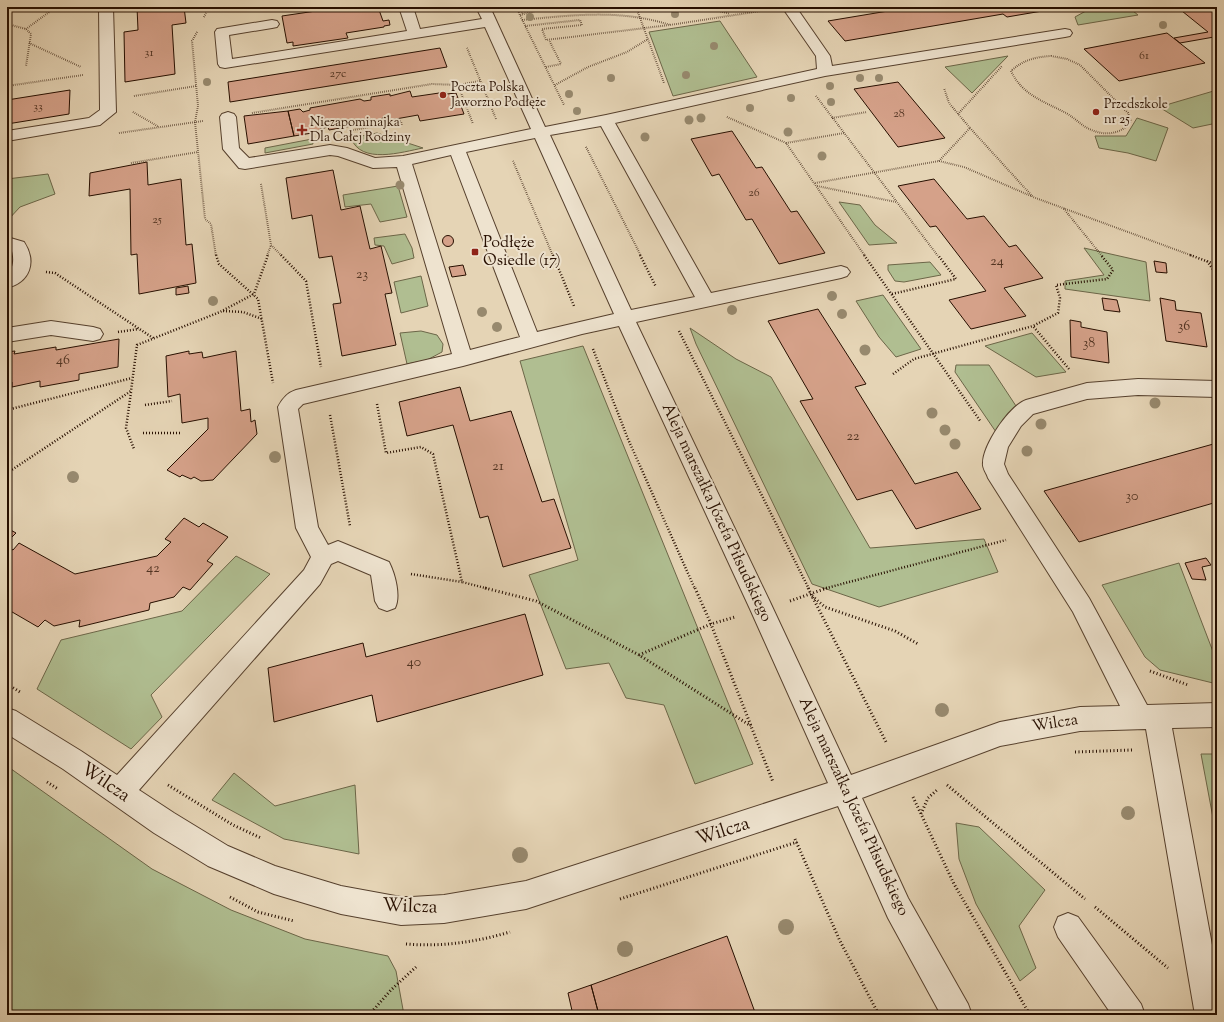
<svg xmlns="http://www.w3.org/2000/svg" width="1224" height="1022" font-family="'Sorts Mill Goudy',serif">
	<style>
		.green { fill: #b0be91; stroke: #6c6648 }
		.building { fill: #d5a189; stroke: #270f00 }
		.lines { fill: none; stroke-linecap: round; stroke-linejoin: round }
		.minor-casing { stroke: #56402d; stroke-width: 2 }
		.path-far2 { stroke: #270f00; stroke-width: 2; stroke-dasharray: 0.5 1.5; stroke-linecap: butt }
		.path-far1 { stroke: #270f00; stroke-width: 2.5; stroke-dasharray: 1 2; stroke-linecap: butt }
		.path { stroke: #270f00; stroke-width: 3; stroke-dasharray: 1 2.5; stroke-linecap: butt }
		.minor { fill: #eee3cf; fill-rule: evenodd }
		.tree { fill: #97896e }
		.poi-dot { fill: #8f2418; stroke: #eee3cf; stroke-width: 1.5 }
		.labels { text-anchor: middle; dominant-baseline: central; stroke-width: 4; stroke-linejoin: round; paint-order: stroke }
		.far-number-label { font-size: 12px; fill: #523422 }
		.far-poi-label { font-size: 13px; fill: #270f00; stroke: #eee3cf; text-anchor: start }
		.number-label { font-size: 14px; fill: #523422 }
		.poi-label { font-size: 16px; fill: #270f00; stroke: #eee3cf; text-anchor: start }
		.street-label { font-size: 16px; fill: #270f00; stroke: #eee3cf }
		.near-street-label { font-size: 19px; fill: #270f00; stroke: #eee3cf }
	</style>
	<rect width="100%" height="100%" fill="#e5d4b5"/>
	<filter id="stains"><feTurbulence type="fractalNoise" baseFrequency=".005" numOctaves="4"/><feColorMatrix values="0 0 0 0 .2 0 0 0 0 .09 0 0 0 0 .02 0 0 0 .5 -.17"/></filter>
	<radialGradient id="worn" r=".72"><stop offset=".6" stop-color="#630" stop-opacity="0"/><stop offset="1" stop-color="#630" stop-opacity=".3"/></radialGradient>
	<path class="green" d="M1093 7H1128L1138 15 1078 25 1075 17Z
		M720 21 757 77 673 96 649 32Z
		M1008 56 972 93 945 67Z
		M1217 90V123L1193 128 1159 107Z
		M1137 118 1168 128 1156 161 1128 153 1099 148 1095 136H1126Z
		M377 133 423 148C402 152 361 165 351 138Z
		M312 139 313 144 265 153V148Z
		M48 174 55 194 20 207 7 221V179Z
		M398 186 407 217 380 222 371 204 345 207 343 195Z
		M839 202 860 205 875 225 897 243 869 245Z
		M405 234 412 248 414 258 392 264 384 246 375 245 374 238Z
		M1084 248 1146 262 1150 301 1065 289V281L1104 275Z
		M930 262 941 275 904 282 895 281 888 270V265Z
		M421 276 428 306 401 313 394 282Z
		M883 295 921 349 896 357 879 337 856 301Z
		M690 328 736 359 771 377 870 548 984 539 998 572 879 607 812 584 696 344Z
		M421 331 437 335 443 344 442 352 427 360 407 364 400 333Z
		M1032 333 1066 372 1036 377 985 346Z
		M583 346 753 764 695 784 664 705 626 698 609 663 566 669 529 575 578 560 520 361Z
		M956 365H989L1016 406 996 432 955 372Z
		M236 556 270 574 151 695 162 717 131 749 37 689 61 640 182 611Z
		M1179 563 1217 662V684L1160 670 1145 657 1102 585Z
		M1201 754H1217V839Z
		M7 766 152 869 231 910 305 939 388 956 396 971 404 1015H7Z
		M234 773 275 806 355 785 359 854 284 839 212 800Z
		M956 823 979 827 1045 890 1019 926 1036 968 1020 981 976 904 959 859Z"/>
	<path class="building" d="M137 7H184L186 23 172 25 175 74 125 82 124 32 138 30Z
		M343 7H378L383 21 389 20 390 25 384 26V27L346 33 348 38 293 46V42L287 43 282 16Z
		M912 7H1052L1054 9 1007 17 1003 14 845 41 828 21Z
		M1177 7H1217V37H1214L1180 43 1174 38 1208 32Z
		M1167 33 1205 63 1119 81 1084 49Z
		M440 48 447 67 230 102 228 82Z
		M898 82 945 138 898 147 854 89Z
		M70 90 69 114 7 124V100Z
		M410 91 412 97 446 92 447 94 456 93 464 114 420 121 418 115 390 120 389 117 382 118 380 121 329 130 328 127 320 129 318 132 294 136 288 111 300 109 303 112 310 110V108L360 99 364 101 371 100V97L390 94V96Z
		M288 111 294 136 248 144 244 116Z
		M732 131 756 168 762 167 791 212 797 211 825 253 779 264 752 219 746 220 719 174 712 176 691 139Z
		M147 162 148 185 181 179 186 245 192 244 196 283 139 294 137 254 131 255 130 189 89 196 90 173Z
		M333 170 341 210 360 206 370 249 381 246 392 293 385 294 396 345 342 356 333 304 341 303 332 256 319 258 312 215 292 219 286 178Z
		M934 179 967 219 984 216 1009 247 1016 245 1043 278 1004 288 1026 316 971 329 949 300 986 291 936 226 930 227 898 186Z
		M442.5 241a5.5 5.5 0 1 1 11 0a5.5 5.5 0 1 1-11 0Z
		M1154 261 1166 263 1167 273 1156 272Z
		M463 265 466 275 452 277 449 267Z
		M188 286 189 293 176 295V288Z
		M1102 298 1117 300 1120 312 1104 310Z
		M1160 298 1175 301 1176 310 1201 313 1207 347 1166 341Z
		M818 309 866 384 855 387 915 484 957 472 981 509 916 529 892 490 857 500 800 401 813 399 768 321Z
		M1070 320 1081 322V327L1107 332 1109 363 1071 357Z
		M119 339 118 367 79 374V380L40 387V381L12 387V382L7 384V352L15 351 14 354 56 347V350Z
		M189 351V354L202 352 203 358 236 351 241 411 250 409 251 422 255 420 257 434 213 480 201 481 194 477 191 479 182 475 180 477 167 470 208 429V418L182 423 180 394 168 397 166 356Z
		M460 387 470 421 511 411 542 502 554 499 571 548 503 567 488 516 480 518 453 425 407 436 399 402Z
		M1217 443V502L1079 542 1044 491Z
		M184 518 199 527 203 523 228 537 207 561 213 564 190 590 183 587 174 597 150 603 149 610 79 627 80 620 54 626 45 620 38 627 7 609V547L13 550 19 543 75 574 157 556 171 542 165 539Z
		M7 528 16 533 7 542Z
		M1206 558 1211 565 1202 567 1206 580 1192 579 1185 563Z
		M525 614 543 675 377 722 372 695 274 722 268 668 363 643 366 657Z
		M727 936 756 1015H599L591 985Z
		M591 985 599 1015H573L568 993Z"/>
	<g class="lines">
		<g class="minor-casing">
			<path id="minor" d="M99 7H113L116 112 100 125 7 141V131L89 118 100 110Z
				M399 7H413L420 29 482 19 476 7H490L545 127 606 115 817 69 816 56 782 7H796L830 56 832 66 1065 29 1070 30 1072 33 1070 36 1065 37 825 76 615 123 711 293 841 266 847 268 850 272 847 276 841 278 636 322 770 602 851 775 1000 722 1080 707 1120 706 1073 612 988 478C987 474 982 468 983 463 983 445 1009 406 1026 400L1087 383 1138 379 1217 381V397L1138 395 1087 399 1033 414 1021 426 1008 447 1004 464 1008 474 1089 598 1147 705 1217 703V727L1172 728 1217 972V1015H1195L1146 729 1080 731 1000 746 862 798 908 898 968 1004 972 1015H941L888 918 838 806 526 909 444 923 401 925 341 914 274 894 208 866 154 833 63 769 7 734V708L16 711 81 751 117 775 304 570 311 557 296 528 278 407C282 399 287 393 296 390L452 354 397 167 373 168 338 156 330 155 245 169 239 168 223 149 220 117 222 114 228 112 234 114 236 117 239 148 249 158 330 145 347 148 375 158 403 156 531 129 485 27 225 68 220 67 218 64 215 32 217 29 272 20 277 21 279 24 277 27 272 28 229 35 232 59 407 31ZM601 126 695 297 631 310 550 135ZM535 138 614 314 537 332 466 152ZM451 155 520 337 470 350 412 164ZM619 326 750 609 828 783 526 881 444 895 412 897H401L341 886 275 866 228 846 174 813 139 790 320 584 331 564 338 561 371 575 375 601 379 608 387 611 395 608C401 596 395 574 389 562L338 541 328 545 318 527 298 409 303 404 463 366 582 334Z
				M7 237 24 242C37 262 30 282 7 288V274C14 268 14 259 12 251L7 249Z
				M51 321 93 327 100 329 103 334 100 339 93 341 51 335 7 342V328Z
				M1068 913 1078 917 1141 1004 1145 1015H1112L1058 937 1054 927 1058 917Z"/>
		</g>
		<path class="path-far2" d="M516 7 564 105
			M636 7 664 83
			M705 7 730 14
			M1072 11 1080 7
			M522 13 530 7
			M520 15 551 7
			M204 17 209 7
			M522 20C572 15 621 9 670 25
			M7 24 26 29 31 34 26 66
			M525 26 580 20 582 25 542 29 546 40 670 25 767 10
			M26 29 56 7
			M197 32 192 41 198 106 195 122 205 219 211 224 216 256
			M29 43 81 67
			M467 48 496 119
			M1051 56 1067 59 1080 65 1128 113 1131 121C1120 137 1099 136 1084 126 1078 122 1073 117 1066 113 1045 102 1022 95 1011 71 1023 60 1035 57 1051 56Z
			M546 67 561 64 549 40
			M458 85 473 124
			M555 85 588 67 627 52 648 39
			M7 86 83 75
			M134 96 196 86
			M816 96 938 256
			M133 112 159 127
			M252 113 432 84 458 85 480 81
			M958 114 1002 66
			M727 117 786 143 865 256
			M832 118 867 112
			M385 124 389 140
			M970 128 1033 197 1193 256
			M353 130 401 121 402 126
			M119 133 203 121
			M786 143 844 133
			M586 147 641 256
			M513 161 553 256
			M939 161 970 128 949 103 944 88
			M131 163 198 152
			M815 183 939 161 964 167 1031 196
			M261 184 271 245 282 256
			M817 186 896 202
			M1064 209 1102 256
			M267 256 271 245"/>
		<path class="path-far1" d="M216 255 219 264 258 299 273 383
			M281 255 306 281 321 367
			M553 255 574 306
			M640 255 656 287
			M864 255 981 422
			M1190 255 1217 265
			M1207 261 1217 275
			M46 272 55 273 153 338
			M892 294 956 279 938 255
			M223 311 243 312 262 319
			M679 331 809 589
			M118 332 139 329
			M593 349 628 439 695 589
			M1069 369 1033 326 1058 313 1060 298 1056 285 1107 279 1113 270 1101 255
			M893 374 914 359 1033 326
			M131 392 126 428 134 449
			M377 404 386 453 421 447 433 454 462 582 489 589
			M145 405 172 401
			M7 410 132 378
			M330 415 350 526
			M143 433H182
			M7 473 131 391 137 345 220 312 254 294 268 255
			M411 574 462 582
			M823 589 1006 540"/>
		<path class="path" d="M485 588 536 601 639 655 751 726
			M695 588 711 624 773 782
			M808 588 887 744
			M812 596 825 607 895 631 918 644
			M790 601 827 588
			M639 655 711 624 735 617
			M1150 671 1188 685
			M7 684 20 692
			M1075 752 1132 750
			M47 782 58 789
			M168 785 233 825 261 838
			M947 785 1085 899
			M913 797 954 884 1030 1015
			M921 814 928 798 937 790
			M795 839 840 941 879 1015
			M230 897 258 912 294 921
			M620 899 797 842
			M1095 907 1168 968
			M406 944C442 947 476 942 510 932
			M369 1015 391 990 416 967"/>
		<use href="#minor" class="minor"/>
	</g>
	<g class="tree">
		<circle cx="675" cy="14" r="4"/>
		<circle cx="530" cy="17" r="4"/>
		<circle cx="1163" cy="25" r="4"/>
		<circle cx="714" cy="46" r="4"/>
		<circle cx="686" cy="75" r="4"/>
		<circle cx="611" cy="78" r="4"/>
		<circle cx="860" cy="78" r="4"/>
		<circle cx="879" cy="78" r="4"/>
		<circle cx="207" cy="82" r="4"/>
		<circle cx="830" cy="86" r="4"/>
		<circle cx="569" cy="94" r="4"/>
		<circle cx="791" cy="98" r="4"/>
		<circle cx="831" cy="102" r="4"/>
		<circle cx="750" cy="108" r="4"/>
		<circle cx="577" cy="111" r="4"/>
		<circle cx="701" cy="118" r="4.5"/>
		<circle cx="689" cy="120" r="4.5"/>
		<circle cx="788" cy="132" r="4.5"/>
		<circle cx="645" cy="137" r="4.5"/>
		<circle cx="822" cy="156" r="4.5"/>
		<circle cx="400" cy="185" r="4.5"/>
		<circle cx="832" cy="296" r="5"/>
		<circle cx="213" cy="301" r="5"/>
		<circle cx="732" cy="310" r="5"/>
		<circle cx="482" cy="312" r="5"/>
		<circle cx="842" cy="314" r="5"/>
		<circle cx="497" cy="327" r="5"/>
		<circle cx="865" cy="350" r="5.5"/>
		<circle cx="1155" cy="403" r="5.5"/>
		<circle cx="932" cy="413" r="5.5"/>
		<circle cx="1041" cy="424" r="5.5"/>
		<circle cx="945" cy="430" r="5.5"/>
		<circle cx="955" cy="444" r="5.5"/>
		<circle cx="1027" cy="451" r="5.5"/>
		<circle cx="275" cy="457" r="6"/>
		<circle cx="73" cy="477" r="6"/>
		<circle cx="942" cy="710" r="7"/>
		<circle cx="1128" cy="813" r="7"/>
		<circle cx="520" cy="855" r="8"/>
		<circle cx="786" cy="927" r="8"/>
		<circle cx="625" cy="949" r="8"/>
	</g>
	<g class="poi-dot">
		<circle cx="443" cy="95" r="4"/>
		<circle cx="1096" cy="112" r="4"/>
		<path d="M300 124h4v4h4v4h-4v4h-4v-4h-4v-4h4z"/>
		<rect x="471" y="248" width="8" height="8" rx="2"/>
	</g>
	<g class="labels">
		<g class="far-number-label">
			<text x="149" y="53">31</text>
			<text x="1144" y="56">61</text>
			<text x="338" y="74">27c</text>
			<text x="38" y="107">33</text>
			<text x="899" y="114">28</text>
			<text x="754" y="193">26</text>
			<text x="157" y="220">25</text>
		</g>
		<g class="far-poi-label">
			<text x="451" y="88">Poczta Polska<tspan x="451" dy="15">Jaworzno Podłęże</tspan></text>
			<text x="1104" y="105">Przedszkole<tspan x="1104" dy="15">nr 25</tspan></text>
			<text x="310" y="123">Niezapominajka<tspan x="310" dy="15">Dla Całej Rodziny</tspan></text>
		</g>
		<g class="number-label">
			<text x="997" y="262">24</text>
			<text x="362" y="275">23</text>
			<text x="1184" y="327">36</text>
			<text x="1089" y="344">38</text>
			<text x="63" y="361">46</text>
			<text x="853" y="437">22</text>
			<text x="498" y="467">21</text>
			<text x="1132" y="497">30</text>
			<text x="153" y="569">42</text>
			<text x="414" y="663">40</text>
		</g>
		<g class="poi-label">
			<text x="483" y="243">Podłęże<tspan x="483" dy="18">Osiedle (17)</tspan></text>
		</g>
		<g class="street-label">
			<text transform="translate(716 513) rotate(65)">Aleja marszałka Józefa Piłsudskiego</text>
			<text transform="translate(1055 724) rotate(-9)">Wilcza</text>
			<text transform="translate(853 807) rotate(65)">Aleja marszałka Józefa Piłsudskiego</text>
		</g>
		<g class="near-street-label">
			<text transform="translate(105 783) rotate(34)">Wilcza</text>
			<text transform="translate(723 832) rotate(-18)">Wilcza</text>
			<text transform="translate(410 907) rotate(2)">Wilcza</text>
		</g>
	</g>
	<rect width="1224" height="1022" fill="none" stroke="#e5d4b5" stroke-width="24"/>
	<rect x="8" y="8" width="1208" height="1006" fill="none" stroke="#270f00" stroke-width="2"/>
	<rect x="12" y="12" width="1200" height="998" fill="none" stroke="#270f00"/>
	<rect width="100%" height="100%" filter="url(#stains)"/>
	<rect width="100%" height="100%" fill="url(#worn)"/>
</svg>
